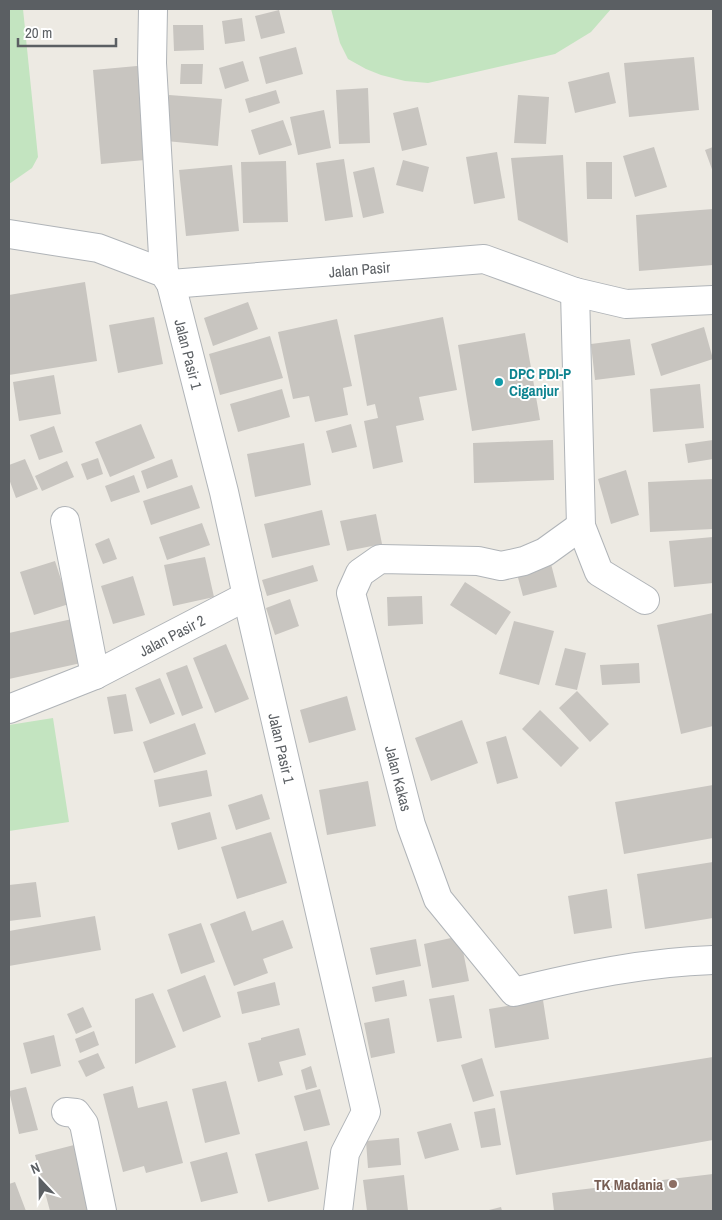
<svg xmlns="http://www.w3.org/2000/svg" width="722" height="1220" font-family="'Archivo Narrow',sans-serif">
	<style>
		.green { fill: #c3e4c0 }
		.building { fill: #c8c5c0 }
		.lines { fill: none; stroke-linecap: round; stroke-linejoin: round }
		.minor-casing { stroke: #b0b4b8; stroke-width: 30 }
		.minor { stroke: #fff; stroke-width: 28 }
		.culture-dot { fill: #0f9aa8; stroke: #fff; stroke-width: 2 }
		.education-dot { fill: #8d6e63; stroke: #fff; stroke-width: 2 }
		.labels { text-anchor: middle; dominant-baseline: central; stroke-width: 4; stroke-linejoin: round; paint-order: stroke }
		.street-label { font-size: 15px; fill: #5b5f63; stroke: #fff }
		.culture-label { font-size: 15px; font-weight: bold; fill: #0d838f; stroke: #fff; text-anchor: start }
		.education-label { font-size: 15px; font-weight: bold; fill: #785e54; stroke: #fff; text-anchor: end }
	</style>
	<rect width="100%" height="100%" fill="#edeae3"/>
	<path class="green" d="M9 9H23L38 157 32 168 9 184Z
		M331 9H611L591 32 555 54 428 83 405 81 381 75 366 69 348 59 340 43Z
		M53 718 69 822 9 831V725Z"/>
	<path class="building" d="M279 10 285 33 261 39 255 16Z
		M242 18 245 41 225 44 222 21Z
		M173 25H203L204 50 174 51Z
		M296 47 303 74 266 84 259 57Z
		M694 57 699 110 629 117 624 63Z
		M243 61 249 81 225 89 219 68Z
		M181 64H203L202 84H180Z
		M148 65 156 159 101 164 93 70Z
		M609 72 616 103 575 113 568 82Z
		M368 88 370 143 339 144 336 90Z
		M276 90 280 103 249 113 245 99Z
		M169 95 222 99 218 146 166 141Z
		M518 95 549 97 546 144 514 143Z
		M418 107 427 145 402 151 393 113Z
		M324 110 331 148 298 155 290 117Z
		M283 120 292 145 259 155 251 130Z
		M654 147 667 187 635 197 623 156Z
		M713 147V172L705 150Z
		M497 152 505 198 474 204 466 157Z
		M563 155 568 243 518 220 511 158Z
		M344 159 353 217 325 221 316 163Z
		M403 160 429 167 423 192 396 185Z
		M286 161 288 222 243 223 241 162Z
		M586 162H612V199H587Z
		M232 165 239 231 186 236 179 170Z
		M374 167 384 213 363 218 353 172Z
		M713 209V265L639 271 636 215Z
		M85 282 97 361 9 375V295Z
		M248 302 258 329 213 346 204 318Z
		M154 317 163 364 118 373 109 325Z
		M443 317 457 390 419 397 424 420 396 426 403 462 373 469 364 421 378 418 375 404 367 406 354 335Z
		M337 319 352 386 343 388 348 415 315 422 309 396 293 399 278 332Z
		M704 327 713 359 661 376 651 344Z
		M525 333 540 420 472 431 458 345Z
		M270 336 283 378 220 395 209 354Z
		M630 339 635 375 595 380 591 344Z
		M54 375 61 414 19 421 13 382Z
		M700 384 704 428 653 432 650 389Z
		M282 389 290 417 238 432 230 404Z
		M141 424 155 458 110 477 95 442Z
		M351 424 357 447 332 453 326 431Z
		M54 426 63 452 39 460 30 435Z
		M553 440 554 480 474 483 473 443Z
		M713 440V459L688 463 685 444Z
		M304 443 311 485 255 497 247 454Z
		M98 458 103 474 87 480 81 464Z
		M25 459 38 489 16 498 9 479V465Z
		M172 459 178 477 147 489 141 471Z
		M67 461 74 477 42 491 35 476Z
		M626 470 639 515 611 524 598 479Z
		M134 475 140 492 111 502 105 486Z
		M713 479V529L650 532 648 482Z
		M192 485 200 508 151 525 143 501Z
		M322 510 330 545 272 558 264 524Z
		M376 514 382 544 347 551 340 521Z
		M202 523 210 545 167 560 159 537Z
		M713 537V583L674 587 669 541Z
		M109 538 117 559 103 564 95 544Z
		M205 557 214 597 173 606 164 565Z
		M55 561 69 604 34 615 20 572Z
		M551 564 557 587 523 596 517 574Z
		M313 565 318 581 267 596 262 580Z
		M133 576 145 615 113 624 101 586Z
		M465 582 511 612 496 635 450 605Z
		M422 596 423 624 388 626 387 597Z
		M290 599 299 626 275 635 266 608Z
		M713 613V726L681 734 657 625Z
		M72 619 81 663 9 679V633Z
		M514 621 554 631 539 685 499 674Z
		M226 644 249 699 215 713 193 658Z
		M565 648 586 653 577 690 555 685Z
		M639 663 640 683 602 685 600 665Z
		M187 665 203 708 182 716 166 673Z
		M160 678 175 714 150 724 135 688Z
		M577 691 609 724 590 742 559 708Z
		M126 694 133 731 114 734 107 697Z
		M347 696 356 730 309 743 300 710Z
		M540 710 579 748 561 767 522 729Z
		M462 720 478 763 431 781 415 738Z
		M195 723 206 754 154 773 143 742Z
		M506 736 518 778 497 784 486 742Z
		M207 770 212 796 159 807 154 780Z
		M368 781 376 826 327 835 319 790Z
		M713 785V838L624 854 615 802Z
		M262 794 270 819 236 830 228 805Z
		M210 812 217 839 178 850 171 823Z
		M271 832 287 883 237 899 221 847Z
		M713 862V918L645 929 637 874Z
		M36 882 41 917 9 921V885Z
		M607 889 612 928 574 934 568 896Z
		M245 911 252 931 283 920 293 948 263 959 268 973 234 986 210 924Z
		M95 916 101 950 9 966V931Z
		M201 923 215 962 181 974 168 934Z
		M460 936 469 981 432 988 424 944Z
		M416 939 421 966 376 975 370 948Z
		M205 975 221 1017 183 1032 167 990Z
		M404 980 407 996 375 1002 372 987Z
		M275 982 280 1005 242 1014 237 992Z
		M153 993 176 1047 135 1064V999Z
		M454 995 462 1038 437 1042 429 999Z
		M543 1000 549 1039 495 1048 489 1009Z
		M83 1007 92 1027 76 1034 67 1014Z
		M389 1018 395 1053 371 1058 364 1023Z
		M299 1028 306 1055 279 1062 283 1075 258 1082 248 1043 261 1040V1038Z
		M94 1031 99 1045 80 1053 75 1039Z
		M54 1035 61 1066 31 1074 23 1043Z
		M98 1053 105 1068 86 1077 78 1061Z
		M713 1057V1140L516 1175 500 1091Z
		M482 1058 494 1096 473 1102 461 1065Z
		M311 1066 317 1087 306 1090 301 1070Z
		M226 1081 240 1134 205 1143 192 1089Z
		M133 1086 138 1108 167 1101 183 1163 146 1173 144 1166 123 1172 103 1094Z
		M26 1087 38 1130 19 1134 9 1091Z
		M320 1089 330 1125 304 1131 294 1096Z
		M495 1108 501 1145 481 1148 474 1112Z
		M451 1123 459 1150 425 1159 417 1132Z
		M399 1138 401 1165 368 1168 366 1141Z
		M307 1141 319 1189 268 1202 255 1154Z
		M74 1145 91 1211H50L35 1155Z
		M227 1152 238 1193 201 1202 190 1162Z
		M713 1174V1211H554L552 1193Z
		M404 1175 408 1211H367L363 1180Z
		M15 1182 26 1211H9V1184Z
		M501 1207 502 1211H485Z"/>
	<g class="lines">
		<g class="minor-casing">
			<g id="minor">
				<path d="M153 9 152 63 164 273"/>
				<path id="s1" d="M9 234 98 248 164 273 171 284 224 492 247 596 366 1112 345 1153 338 1211"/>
				<path id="s2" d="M171 284 484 259 575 292 626 304 713 300"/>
				<path d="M575 292 581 526 599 572 645 600"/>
				<path d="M65 521 95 675"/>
				<path id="s3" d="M581 526 545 552 524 561 501 566 478 561 380 559 360 573 351 593 411 825 438 899 514 992C579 976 646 962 713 960"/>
				<path id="s4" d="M9 709 95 675 247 596"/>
				<path d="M66 1112 76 1113 84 1124 102 1211"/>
			</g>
		</g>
		<use href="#minor" class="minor"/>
	</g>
	<circle class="culture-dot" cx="499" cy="382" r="5"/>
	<circle class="education-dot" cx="673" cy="1184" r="5"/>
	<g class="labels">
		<g class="street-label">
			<text stroke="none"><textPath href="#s2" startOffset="189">Jalan Pasir</textPath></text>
			<text stroke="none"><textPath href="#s1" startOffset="246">Jalan Pasir 1</textPath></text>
			<text stroke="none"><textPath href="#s4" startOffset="179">Jalan Pasir 2</textPath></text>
			<text stroke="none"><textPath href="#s1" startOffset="651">Jalan Pasir 1</textPath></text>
			<text stroke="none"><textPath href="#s3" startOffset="450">Jalan Kakas</textPath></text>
		</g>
		<g class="culture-label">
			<text x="509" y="373">DPC PDI-P<tspan x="509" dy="17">Ciganjur</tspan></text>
		</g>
		<g class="education-label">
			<text x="663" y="1184">TK Madania</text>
		</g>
	</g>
	<rect width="722" height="1220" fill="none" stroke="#5b5f63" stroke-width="20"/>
	<g transform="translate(40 1180) rotate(338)" stroke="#ffffff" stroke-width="4" paint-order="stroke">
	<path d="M0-4L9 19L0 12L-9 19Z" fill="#5b5f63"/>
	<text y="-8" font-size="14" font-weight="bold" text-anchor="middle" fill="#5b5f63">N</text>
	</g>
	<path d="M18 38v8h98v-8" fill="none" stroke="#5b5f63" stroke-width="2.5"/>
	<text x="25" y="38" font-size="15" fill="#5b5f63" stroke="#ffffff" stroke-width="4" paint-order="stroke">20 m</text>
</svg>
